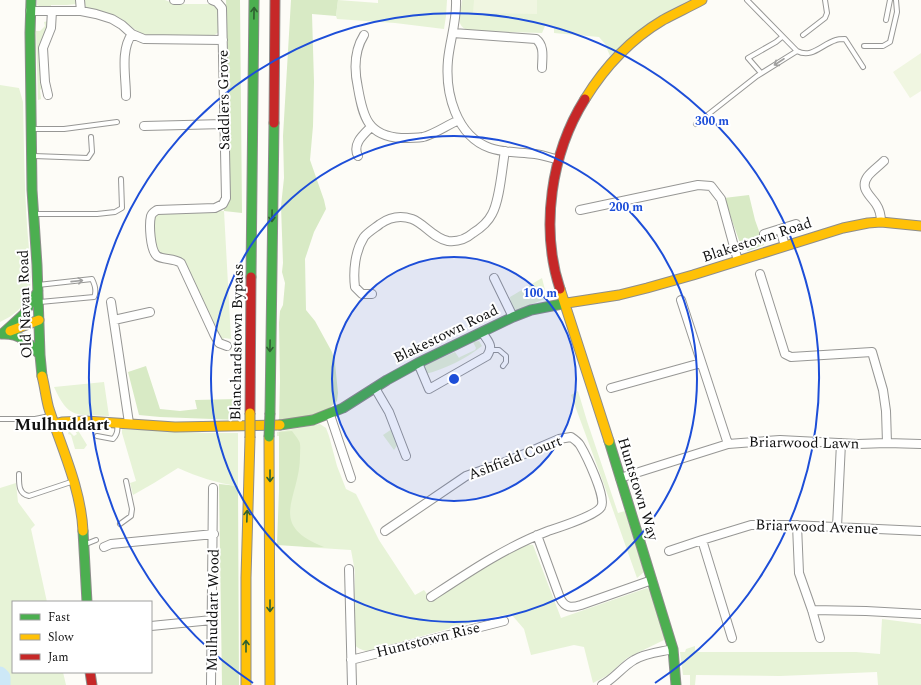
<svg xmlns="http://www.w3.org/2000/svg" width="921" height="685" font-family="Spectral,serif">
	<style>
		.green { fill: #e7f3d7 }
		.forest { fill: #d8eac5 }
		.pitch { fill: #f0f6e1 }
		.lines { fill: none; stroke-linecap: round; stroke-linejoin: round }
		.river { stroke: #cde8f7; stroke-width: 15 }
		.lane-casing { stroke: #979795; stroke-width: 6 }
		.street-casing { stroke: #979795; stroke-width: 10 }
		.fast-casing { stroke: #8e8d8b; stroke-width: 11 }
		.slow-casing { stroke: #8e8d8b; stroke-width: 11 }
		.jam-casing { stroke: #8e8d8b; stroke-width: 11 }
		.lane { stroke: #fffffe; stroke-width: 4 }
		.street { stroke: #fffffe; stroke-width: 8 }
		.fast { stroke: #4caf50; stroke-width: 9 }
		.slow { stroke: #ffc107; stroke-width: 9 }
		.jam { stroke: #c62828; stroke-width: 9 }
		.fast-bridge-casing { stroke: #858482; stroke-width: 11; stroke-linecap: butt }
		.slow-bridge-casing { stroke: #858482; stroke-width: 11; stroke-linecap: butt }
		.fast-bridge { stroke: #4caf50; stroke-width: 9 }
		.slow-bridge { stroke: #ffc107; stroke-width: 9 }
		.oneway { stroke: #2e6030 }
		.oneway2 { stroke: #a0a09f }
		.ring { fill: none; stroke: #1d4ed8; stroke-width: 2 }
		.labels { text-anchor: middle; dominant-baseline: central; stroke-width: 4; stroke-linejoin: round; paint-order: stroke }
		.street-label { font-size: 15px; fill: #111; stroke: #fff }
		.quarter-label { font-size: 17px; font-weight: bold; fill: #111; stroke: #fff }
		.centre { fill: #1d4ed8; stroke: #fff; stroke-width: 2 }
		.ring-label { font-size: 12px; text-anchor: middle; font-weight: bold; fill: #1d4ed8; stroke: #fff; stroke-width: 4; stroke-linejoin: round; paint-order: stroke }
	</style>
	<rect width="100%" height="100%" fill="#fdfcf7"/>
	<path class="green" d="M37 0H77L76 4 67 5H51V7H41L37 5Z
		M84 0H165L175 4H213L219 10V32L213 36H153L141 34 120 18 88 9 85 5Z
		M338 0 378 3V0H447L446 16 444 29 395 23 337 19 336 16Z
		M462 0H690C658 15 636 31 610 56L605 44 599 37 554 33V26H545L542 33 471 31C453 27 461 14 462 0Z
		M48 21 43 87 40 90 41 99 38 100 36 31H40L45 26 44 22Z
		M0 85 19 88 23 102C24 143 24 184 27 225 28 241 33 278 29 292 25 307 13 316 0 322Z
		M213 210 224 211 231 339 224 338 223 340H220L184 261 161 254 155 248 153 220 154 214 160 212Z
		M542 278 547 298 520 309 515 310 511 306 510 297Z
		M479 341 482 346C465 359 446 369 425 374L424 370 425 365 455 352 459 358 460 357 475 350 476 348 473 342Z
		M104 382 109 416C76 414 69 420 54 387Z
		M578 391 587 421 618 513 625 511 644 572 637 578 602 479 571 395Z
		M320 424 326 428 329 436 337 466 346 489 356 494 379 540 415 595 424 590 430 598C447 588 518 541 533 545L561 618 647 588 651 591 665 638 664 640 627 658 608 675 601 679 593 683 584 647 574 645 531 655 524 629 511 614 488 618 367 651C361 650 357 648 353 643L355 572 351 550 304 547 294 541 289 532 285 436H277V432Z
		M76 427 87 445 84 449H75L71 435 68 434 69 431 74 436 77 434 73 428Z
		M122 429 205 433H238V486C216 483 198 477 178 468L154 483 133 495 130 483 136 481 122 433Z
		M392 429 398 444 394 450 383 435Z
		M16 483 18 502 35 525 31 529 47 602H13V672H63L66 685H0V488Z
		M882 619 921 624V685H878L877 672 780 676 696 675 695 685H690V675H683L680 652H685L686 649 695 646V652H856L880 654Z"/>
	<path class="forest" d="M226 0H240L242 213 224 211V207L228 199 229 124Z
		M291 0H338L336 16 312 14 314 82 313 126 310 160 324 200 326 209 314 232 305 259 306 310 315 321 332 352 335 363 338 393 337 401 327 410 319 414 279 421 280 381 279 323 280 311 283 305 285 283 282 272 283 263 281 206 284 178 283 136Z
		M749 195 755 220 764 245 748 251 741 246 724 198Z
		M146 366 160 409 180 411 197 409 195 400 237 399 238 420 160 417 139 415 128 372Z
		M292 431C294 434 297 437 299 441 301 444 300 451 300 456 300 499 266 524 324 547H307L277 545 279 490V432Z
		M219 484 238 486 239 685H222Z"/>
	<path class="pitch" d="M474 0H537V14L473 13Z
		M921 53V91L910 98 893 72Z"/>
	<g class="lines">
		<path class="river" d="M0 674 3 677V685"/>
		<g class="lane-casing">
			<path id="lane" d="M747 0 797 51C812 59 822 44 836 40 838 39 843 39 845 39L863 67
				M886 20 890 0
				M803 35 825 18 827 13 825 0
				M864 46H883L890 42 897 12 896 0
				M761 73 748 58 776 42 782 37
				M696 124 757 76 797 51
				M32 129H64L117 122
				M34 156 88 158 92 152 91 137
				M35 214H97L115 212 122 208 121 179
				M38 285 92 279C95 285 97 291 94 297L40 302
				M491 350H499L506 356V362L503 366
				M0 419H35L50 416
				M97 436 113 439C117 435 118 430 117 425
				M19 474C19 483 18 494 29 496L71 482
				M120 524 131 516 132 509 126 481
				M86 544 96 540"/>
		</g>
		<g class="street-casing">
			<path id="street" d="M80 0 81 11
				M174 0H180
				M212 0 217 2 222 8 226 198 223 204 215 208 157 210C154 212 152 213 151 216 149 224 150 250 157 256 163 260 174 258 181 263L214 334 219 343 227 346
				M456 0C457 21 450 40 448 60 445 93 456 136 490 148 504 153 520 152 535 154 543 155 551 158 559 160
				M30 11H81L96 14 112 19 122 25 132 34 144 39 223 40
				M453 33 536 39C545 46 542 58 542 68
				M364 35C354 51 354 70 358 88 363 117 368 136 401 138 408 138 416 138 423 137 435 134 447 125 459 120
				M48 95 45 82 43 48 51 28 52 11
				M126 96C126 77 120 50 132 34
				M144 126 224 124
				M358 156C352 144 363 135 371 127
				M580 210 698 185 711 186 721 199 738 261
				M881 222C881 216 880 210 876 204 870 195 859 188 868 176 872 171 879 166 884 161
				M780 229 785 246
				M764 234 796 224
				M760 274 785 354 791 357 872 352 883 390 886 411 887 443
				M494 278 513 317
				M372 294H362L355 287C353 271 355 251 364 237 368 232 375 228 380 224 390 217 400 215 412 219 425 224 433 238 448 241 457 242 466 239 473 233 481 228 488 222 492 214 500 200 502 167 505 151
				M681 300 728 444
				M111 302 129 423
				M114 320 150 312
				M418 363 429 389 487 356C494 345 488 342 482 332
				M375 388 389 412 406 456
				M611 388 701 363
				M330 415 351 478
				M620 478 728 444 780 440 858 444 887 443 921 444
				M797 525 799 573 812 610 820 638
				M837 527 841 443
				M385 531 466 476 508 461 559 439 571 437C574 439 578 442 580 445 586 455 607 498 601 507 595 516 560 527 548 531 506 547 469 572 431 597
				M537 535 560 598C565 608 571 608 581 605L652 580
				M702 540 732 638
				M104 547 111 544 214 534
				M669 551 702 540 751 525H792L921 531
				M349 569 352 685
				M812 610 866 611 921 614
				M151 626 212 620
				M351 660 504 621
				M211 685 213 488
				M602 685C614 679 622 667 634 660 645 653 660 652 673 649"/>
		</g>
		<g class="fast-casing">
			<path id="fast" d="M31 0 30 33 32 190 37 265 40 355 42 376
				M251 277 254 0
				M2 334 24 314 38 291
				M2 334C19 333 29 342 40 355
				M270 413 274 123
				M280 425 313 420 343 408 387 380 418 363 513 317 531 310 567 303
				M609 441 673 649 676 685
				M83 531 87 602"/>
		</g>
		<g class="slow-casing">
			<path id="slow" d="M585 99C604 68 631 39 663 20 676 13 689 7 702 0
				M560 289 609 441
				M567 303 619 295 647 288 693 275 843 228 868 223 881 222 921 226
				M10 331 39 320
				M42 376C45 387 46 399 49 409 62 449 81 489 83 531
				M55 424 62 422 86 421 175 427 280 425
				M269 437 270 685
				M246 685V578L250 438"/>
		</g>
		<g class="jam-casing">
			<path id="jam" d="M274 123 275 0
				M560 289C540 228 551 153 585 99
				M250 413 251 277
				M90 672 92 685"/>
		</g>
		<use href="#lane" class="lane"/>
		<use href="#street" class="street"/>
		<use href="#fast" class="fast"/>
		<use href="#slow" class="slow"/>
		<use href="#jam" class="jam"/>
		<g class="fast-bridge-casing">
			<path id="fast-bridge" d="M269 437 270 413"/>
		</g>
		<g class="slow-bridge-casing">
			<path id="slow-bridge" d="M250 413V438"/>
		</g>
		<use href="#fast-bridge" class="fast-bridge"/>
		<use href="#slow-bridge" class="slow-bridge"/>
	</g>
	<defs><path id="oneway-shaft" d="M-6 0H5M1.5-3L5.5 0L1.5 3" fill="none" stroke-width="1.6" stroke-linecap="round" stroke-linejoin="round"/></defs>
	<g class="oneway">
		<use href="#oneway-shaft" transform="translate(254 13) rotate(-89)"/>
		<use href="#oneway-shaft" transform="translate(272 216) rotate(91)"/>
		<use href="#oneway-shaft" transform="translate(270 346) rotate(91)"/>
		<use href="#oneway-shaft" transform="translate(270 476) rotate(90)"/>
		<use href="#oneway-shaft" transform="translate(247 516) rotate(-88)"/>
		<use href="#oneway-shaft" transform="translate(270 606) rotate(90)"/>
		<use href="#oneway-shaft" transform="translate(246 646) rotate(-90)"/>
	</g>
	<g class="oneway2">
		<use href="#oneway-shaft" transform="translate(779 62) rotate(147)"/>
		<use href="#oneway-shaft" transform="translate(77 281) rotate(-6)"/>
	</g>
	<circle cx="454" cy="379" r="122" fill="#1d4ed8" fill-opacity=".12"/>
	<g class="ring">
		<circle cx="454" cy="379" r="122"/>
		<circle cx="454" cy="379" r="243"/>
		<path d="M253 683A365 365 0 1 1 655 683"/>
	</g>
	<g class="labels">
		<g class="street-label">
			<text transform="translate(224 100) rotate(-91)">Saddlers Grove</text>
			<text transform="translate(757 240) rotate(-18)">Blakestown Road</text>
			<text transform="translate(25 304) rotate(-92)">Old Navan Road</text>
			<text transform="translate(446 334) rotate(-26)">Blakestown Road</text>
			<text transform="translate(237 342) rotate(-89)">Blanchardstown Bypass</text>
			<text transform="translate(804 443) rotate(1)">Briarwood Lawn</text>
			<text transform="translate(515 458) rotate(-21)">Ashfield Court</text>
			<text transform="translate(638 489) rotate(73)">Huntstown Way</text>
			<text transform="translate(817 527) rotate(2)">Briarwood Avenue</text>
			<text transform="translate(213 610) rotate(-89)">Mulhuddart Wood</text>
			<text transform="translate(428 640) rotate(-14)">Huntstown Rise</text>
		</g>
		<g class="quarter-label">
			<text x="62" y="425">Mulhuddart</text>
		</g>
	</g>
	<circle cx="454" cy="379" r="6" class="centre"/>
	<g class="ring-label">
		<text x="712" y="125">300 m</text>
		<text x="626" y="211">200 m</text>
		<text x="540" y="297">100 m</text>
	</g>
	<rect x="12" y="601" width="140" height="72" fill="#ffffff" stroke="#a0a0a0"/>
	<rect x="20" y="614" width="20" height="6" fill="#4caf50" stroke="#a0a0a0"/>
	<text x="48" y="621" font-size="12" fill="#111111">Fast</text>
	<rect x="20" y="634" width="20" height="6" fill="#ffc107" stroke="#a0a0a0"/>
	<text x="48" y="641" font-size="12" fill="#111111">Slow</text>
	<rect x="20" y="654" width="20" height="6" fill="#c62828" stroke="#a0a0a0"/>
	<text x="48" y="661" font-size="12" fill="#111111">Jam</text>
</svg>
